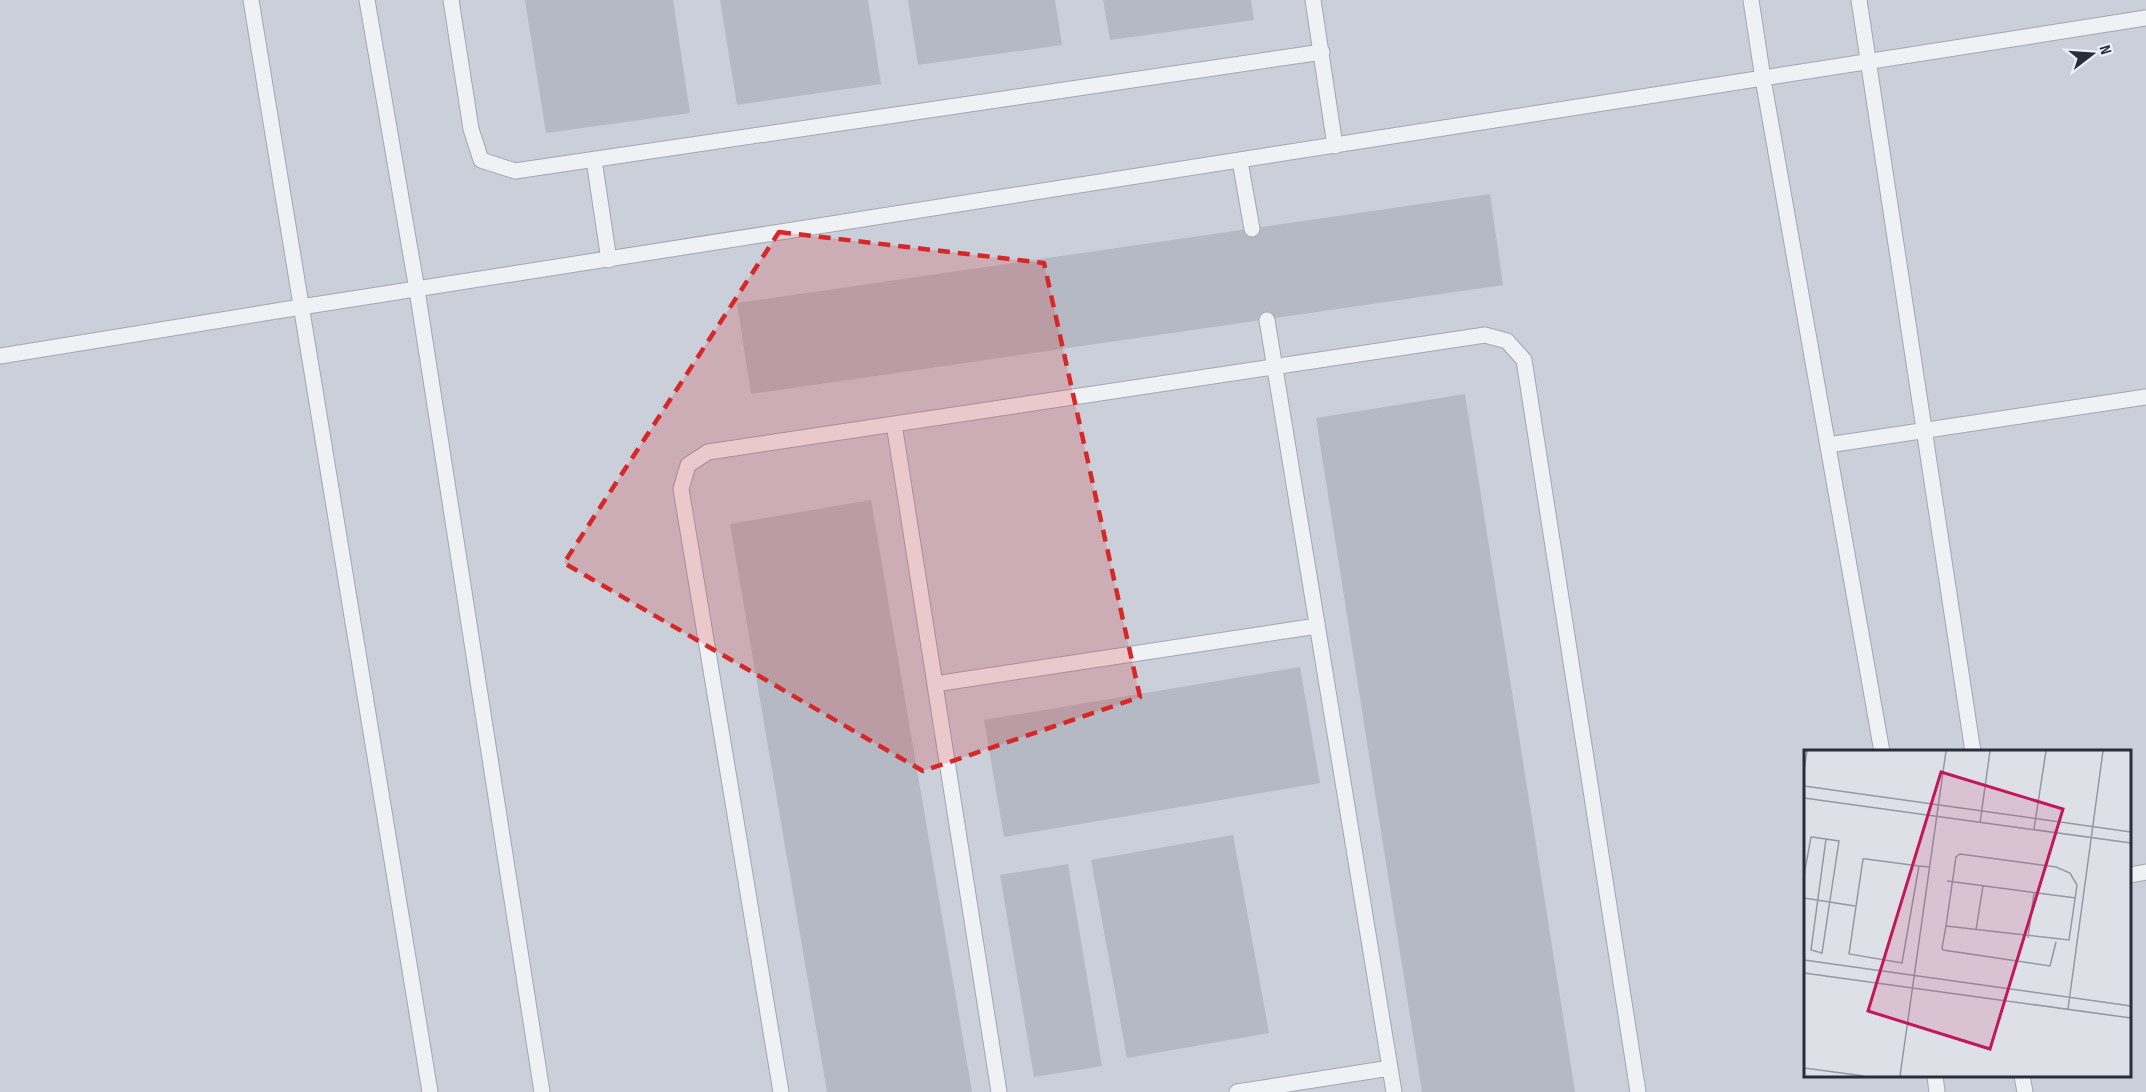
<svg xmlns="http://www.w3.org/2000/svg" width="2146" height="1092" font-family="'Sofia Sans Condensed',sans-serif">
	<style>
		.built { fill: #cbcfd9; fill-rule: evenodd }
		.building { fill: #b4b9c3 }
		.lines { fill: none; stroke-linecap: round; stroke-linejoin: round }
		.lane-casing { stroke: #a3a7b1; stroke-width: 17 }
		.lane { stroke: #eff1f5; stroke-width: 15 }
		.marked { fill: #d62828; fill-opacity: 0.2; stroke: #d62828; stroke-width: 4.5; stroke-dasharray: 12 8; stroke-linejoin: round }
		.inset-road { fill: none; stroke: #9498a3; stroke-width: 1.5 }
		.view { fill: #c2185b; fill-opacity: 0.15; stroke: #c2185b; stroke-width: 3 }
		.inset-edge { fill: none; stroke: #272d3d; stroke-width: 3 }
	</style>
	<rect width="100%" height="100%" fill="#dde0e7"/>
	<path class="built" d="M0 0H2146V1092H0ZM1806 752H2130V1076H1806Z"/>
	<path class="building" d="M525 0H673L690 113 546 133Z
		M720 0H868L881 84 737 105Z
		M908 0H1055L1062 45 918 65Z
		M1103 0H1251L1254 20 1110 40Z
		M1490 194 1503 285 751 394 737 303Z
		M1465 394 1575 1092H1422L1316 418Z
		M871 500 972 1092H827L730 524Z
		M1300 667 1320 783 1004 837 984 720Z
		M1233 835 1269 1033 1127 1058 1091 860Z
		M1068 864 1102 1066 1034 1077 1000 875Z"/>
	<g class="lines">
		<g class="lane-casing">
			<path id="lane" d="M251 0 430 1092
				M367 0 417 290 542 1092
				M451 0 471 129 481 160 515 171 1322 52
				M1313 0 1335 146
				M1751 0 1763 79 1882 752
				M1859 0 1973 752
				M594 160 609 260
				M1240 161 1252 229
				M1267 320 1394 1092
				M0 356 301 307 2146 18
				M894 424 999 1092
				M1828 445 2146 397
				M935 684 1317 626
				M2130 875 2146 872
				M1935 1076 1937 1092
				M2022 1076 2025 1092
				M781 1092 681 489 688 465 708 452 1485 335 1507 341 1524 360 1638 1092
				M1237 1092 1390 1068"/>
		</g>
		<use href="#lane" class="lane"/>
	</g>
	<path class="marked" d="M779 232 1044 263 1140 697 923 771 564 563Z"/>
	<g transform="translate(1804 750)">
		<rect width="327" height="327" fill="#dde0e7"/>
		<path class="inset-road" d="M0 21 3 1M0 36 327 82M0 48 327 93M176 73 186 1M230 79 242 1M115 116 98 213 45 204 59 109H62L115 116 126 117M0 125 7 87H8L35 91 18 203 7 200 22 89M143 131 272 148M0 148 51 156M142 176 265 190 273 135 266 123 252 117 156 104 152 107 142 176 138 198 139 200 246 216 252 192M172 180 179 136M224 188 230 143M0 210 327 256M0 223 327 268M264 259 299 1M0 318 60 326M96 326 142 1"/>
		<path class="view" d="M137 22 259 59 186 299 64 261Z"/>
		<rect width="327" height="327" class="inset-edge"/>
	</g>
	<g transform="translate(2092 54) rotate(73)" stroke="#eceff5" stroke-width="4.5" paint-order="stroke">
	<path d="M0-4.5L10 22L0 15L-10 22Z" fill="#272d3d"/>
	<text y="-9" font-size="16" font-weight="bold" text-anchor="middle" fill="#272d3d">N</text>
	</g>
</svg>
